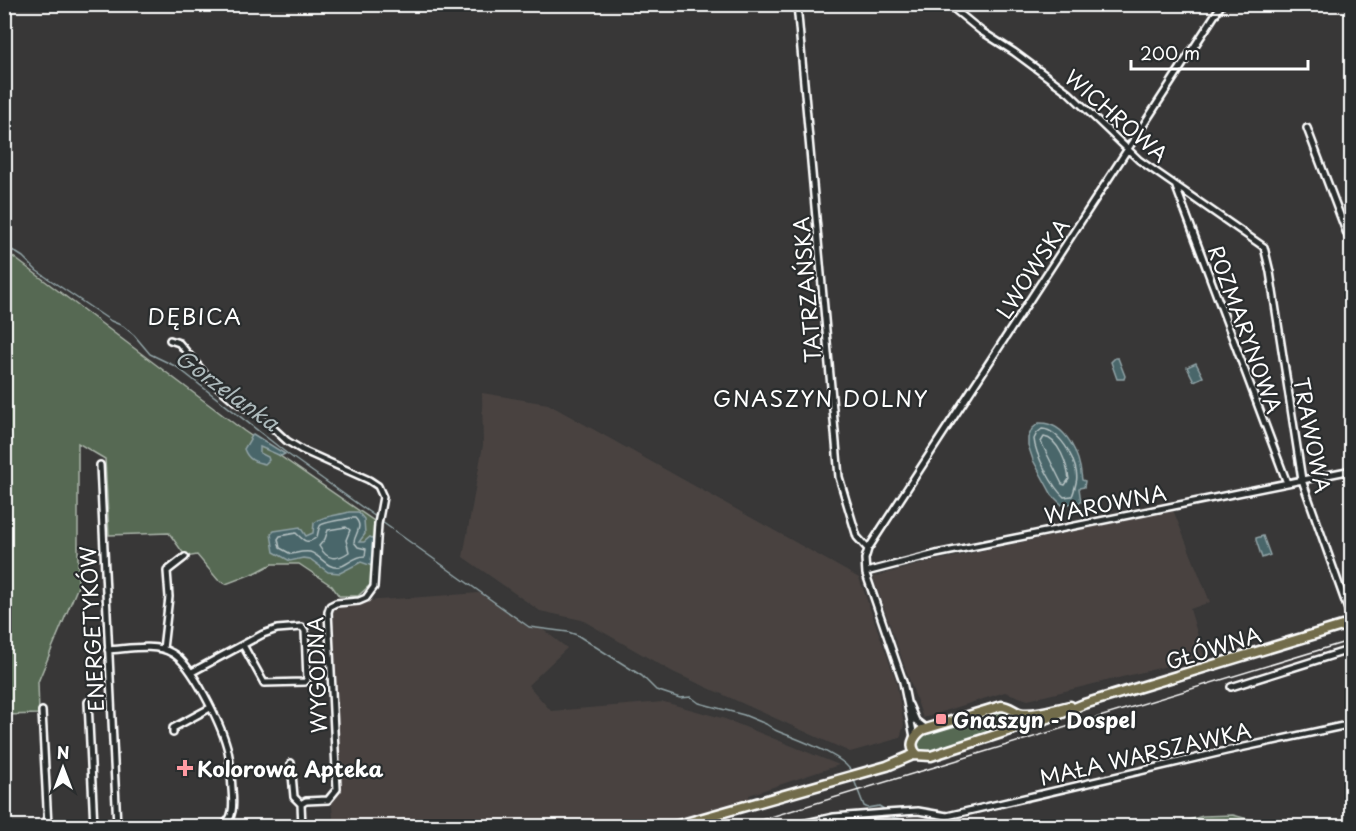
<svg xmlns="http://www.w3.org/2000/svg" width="1356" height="831" font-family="'Playpen Sans',sans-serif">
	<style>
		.built { fill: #494341 }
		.green { fill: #566953; stroke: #aab4a9; stroke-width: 1.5 }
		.water { fill: #48666a; stroke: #91a3a6; stroke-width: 1.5 }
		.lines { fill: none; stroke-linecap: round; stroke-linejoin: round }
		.shore { stroke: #b6c2c3; stroke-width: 1.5 }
		.stream { stroke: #91a3a6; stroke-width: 1.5 }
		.minor-casing { stroke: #fff; stroke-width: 10 }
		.primary-casing { stroke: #fff; stroke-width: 13 }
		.minor { stroke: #2a2d2e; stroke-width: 5 }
		.primary { stroke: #726c4b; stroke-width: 8 }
		.rail { stroke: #fff; stroke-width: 1.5 }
		.poi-dot { fill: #ff9aa2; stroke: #2a2d2e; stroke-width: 2 }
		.labels { text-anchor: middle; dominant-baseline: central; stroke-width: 4.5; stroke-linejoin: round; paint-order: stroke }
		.street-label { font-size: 21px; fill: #fff; stroke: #2a2d2e }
		.poi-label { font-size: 21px; font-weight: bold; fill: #fff; stroke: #2a2d2e; text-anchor: start }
		.neighbourhood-label { font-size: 22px; letter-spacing: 1.5px; fill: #fff; stroke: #2a2d2e }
		.water-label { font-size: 22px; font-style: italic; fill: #adbabc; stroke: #2a2d2e }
	</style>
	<rect width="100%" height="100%" fill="#383737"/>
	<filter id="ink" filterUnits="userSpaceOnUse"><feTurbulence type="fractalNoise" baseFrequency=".0167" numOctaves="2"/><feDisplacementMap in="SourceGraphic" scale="12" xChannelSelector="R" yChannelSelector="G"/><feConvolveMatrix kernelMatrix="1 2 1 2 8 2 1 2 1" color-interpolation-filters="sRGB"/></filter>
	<g filter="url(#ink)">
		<path class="built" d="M482 393 548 404 859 578 896 681 904 725 900 738 850 752 673 672 582 620 540 611 463 557 483 445Z
			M1173 510 1210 602 1190 609 1204 657 1028 700 1005 692 923 718 873 577 925 563Z
			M480 593 529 627 542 629 567 648 528 685 551 711 664 702 725 719 839 765 749 795 752 806 691 826H334L331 797 337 789 330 606 336 603Z"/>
		<path class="green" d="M4 250 244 431 374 521 371 584 358 596H339L332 586 299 564H272L257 572 226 584 218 580 197 555 186 557 169 533 109 535 105 459 78 443V586L38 682 39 714 5 715Z
			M997 710 1012 715 1011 721 1005 728 931 753 918 750 917 743 925 734Z
			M1233 815 1273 826H1147L1175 824 1203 816Z"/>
		<path class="water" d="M1115 358H1118L1125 376 1124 379H1117L1111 362Z
			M1196 363 1203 377 1194 381 1187 367Z
			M1039 423C1067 422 1080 456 1082 480L1085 481 1084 487 1079 488 1081 502 1062 505 1052 495 1033 460 1028 445V438L1032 429Z
			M253 434 285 454 281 456 260 447V453L268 457 269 460 265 464C255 462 248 460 244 449Z
			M349 512H358L364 519 365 534 359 542H364L370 537 374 539 372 566 361 562 340 573 328 572 310 559 303 558 290 561 274 552 271 534 274 531 300 527 306 536 313 533 314 523C324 515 336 516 349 512Z
			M1263 536 1270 555 1262 558 1256 540V538Z"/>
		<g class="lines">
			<path class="shore" d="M1042 429C1060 429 1081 466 1076 483 1075 487 1074 492 1072 496L1064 497C1053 488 1035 454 1034 439L1037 433Z
				M1044 437C1059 439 1067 465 1069 479L1065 485 1062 484 1041 442Z
				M350 518H355C364 527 355 533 354 542L358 547 366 549 365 556C354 556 348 565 339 567 327 569 320 555 310 552 303 551 297 553 291 554L280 548 278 539 280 536 296 533C304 541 307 545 317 537 318 533 318 530 320 526 322 522 344 520 350 518Z
				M346 527 350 530 346 540 349 552C336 561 327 560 319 546L325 539 328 530Z"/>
			<path class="stream" d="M4 245 23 257 37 271 111 321 123 326 134 335 150 354 177 367 289 455 376 517
				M382 522 529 627 568 632 577 635 642 676 656 690 680 698 691 697 699 703 744 715 766 724 775 730C793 738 845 755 852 773
				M854 780 864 806 868 808 879 806 889 812
				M892 816 893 818 934 826
				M1184 826C1216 818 1229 817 1260 826"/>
			<g class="minor-casing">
				<path id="minor" d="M797 4 839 477 857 537 868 549
					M948 4 981 31 1014 52 1068 92 1139 160 1264 247 1270 272 1302 480 1352 621
					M1307 128 1352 247
					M1176 187 1287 483
					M170 340 179 343 210 380 236 402 261 417 287 441 302 450 369 480 378 486 383 497 378 524 374 587 366 598 359 601 336 603 330 606 328 612 337 789 328 800 306 801 301 804
					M100 465 117 826
					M866 572 936 554 1352 470
					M163 649 169 597 167 571 185 557
					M108 650C128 649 155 643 172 653 192 663 221 725 227 747 231 761 231 775 232 789 233 802 235 819 222 826
					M192 672 263 634 277 629 302 627 305 631 307 680 305 682 264 683 243 645
					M1231 687 1352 649
					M88 702 94 826
					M909 705 916 721 925 728
					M42 711 48 826
					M173 733V728L210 708
					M914 737 903 682 866 574 865 559 868 549 1222 4
					M291 763 294 797 301 804 302 826
					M793 826 834 817 886 813 918 811 947 816 1226 751 1352 724"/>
			</g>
			<g class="primary-casing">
				<path id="primary" d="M918 755C908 747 913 737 922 730L1001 706C1011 706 1015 714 1024 714 1040 715 1055 709 1070 706
					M675 826 887 766 913 755 931 756 1060 714 1084 704 1352 623"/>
			</g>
			<use href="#minor" class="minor"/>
			<use href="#primary" class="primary"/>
			<path class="rail" d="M741 826 1352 640"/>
		</g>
	</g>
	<g class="poi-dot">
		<rect x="935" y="713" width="12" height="12" rx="3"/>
		<path d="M182 759h6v6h6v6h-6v6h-6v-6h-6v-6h6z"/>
	</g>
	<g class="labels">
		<g class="street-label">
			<text transform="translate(1117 115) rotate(41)">WICHROWA</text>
			<text transform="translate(1032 268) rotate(-57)">LWOWSKA</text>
			<text transform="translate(806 290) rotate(-95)">TATRZAŃSKA</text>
			<text transform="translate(1246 329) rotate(70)">ROZMARYNOWA</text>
			<text transform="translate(1313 435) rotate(79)">TRAWOWA</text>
			<text transform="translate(1105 503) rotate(-11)">WAROWNA</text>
			<text transform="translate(91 629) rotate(-93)">ENERGETYKÓW</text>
			<text transform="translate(1213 647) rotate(-17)">GŁÓWNA</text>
			<text transform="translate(316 675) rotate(-92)">WYGODNA</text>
			<text transform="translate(1145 753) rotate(-13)">MAŁA WARSZAWKA</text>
		</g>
		<g class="poi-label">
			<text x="953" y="719">Gnaszyn - Dospel</text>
			<text x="197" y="768">Kolorowa Apteka</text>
		</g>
		<g class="neighbourhood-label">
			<text x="195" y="315">DĘBICA</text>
			<text x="821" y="397">GNASZYN DOLNY</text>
		</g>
		<g class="water-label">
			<text transform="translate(228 389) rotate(36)">Gorzelanka</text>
		</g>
	</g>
	<rect width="1356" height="831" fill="none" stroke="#2a2d2e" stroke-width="24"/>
	<rect x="12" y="12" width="1332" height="807" fill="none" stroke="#fff" stroke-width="2" filter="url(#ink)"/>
	<g transform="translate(63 768)" stroke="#2a2d2e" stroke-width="4.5" paint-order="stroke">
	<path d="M0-4.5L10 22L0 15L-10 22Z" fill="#ffffff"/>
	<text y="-9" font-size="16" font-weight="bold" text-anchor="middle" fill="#ffffff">N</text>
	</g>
	<path d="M1131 60v9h177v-9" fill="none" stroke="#ffffff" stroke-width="3"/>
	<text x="1140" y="60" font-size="18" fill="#ffffff" stroke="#2a2d2e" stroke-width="4.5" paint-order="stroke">200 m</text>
</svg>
